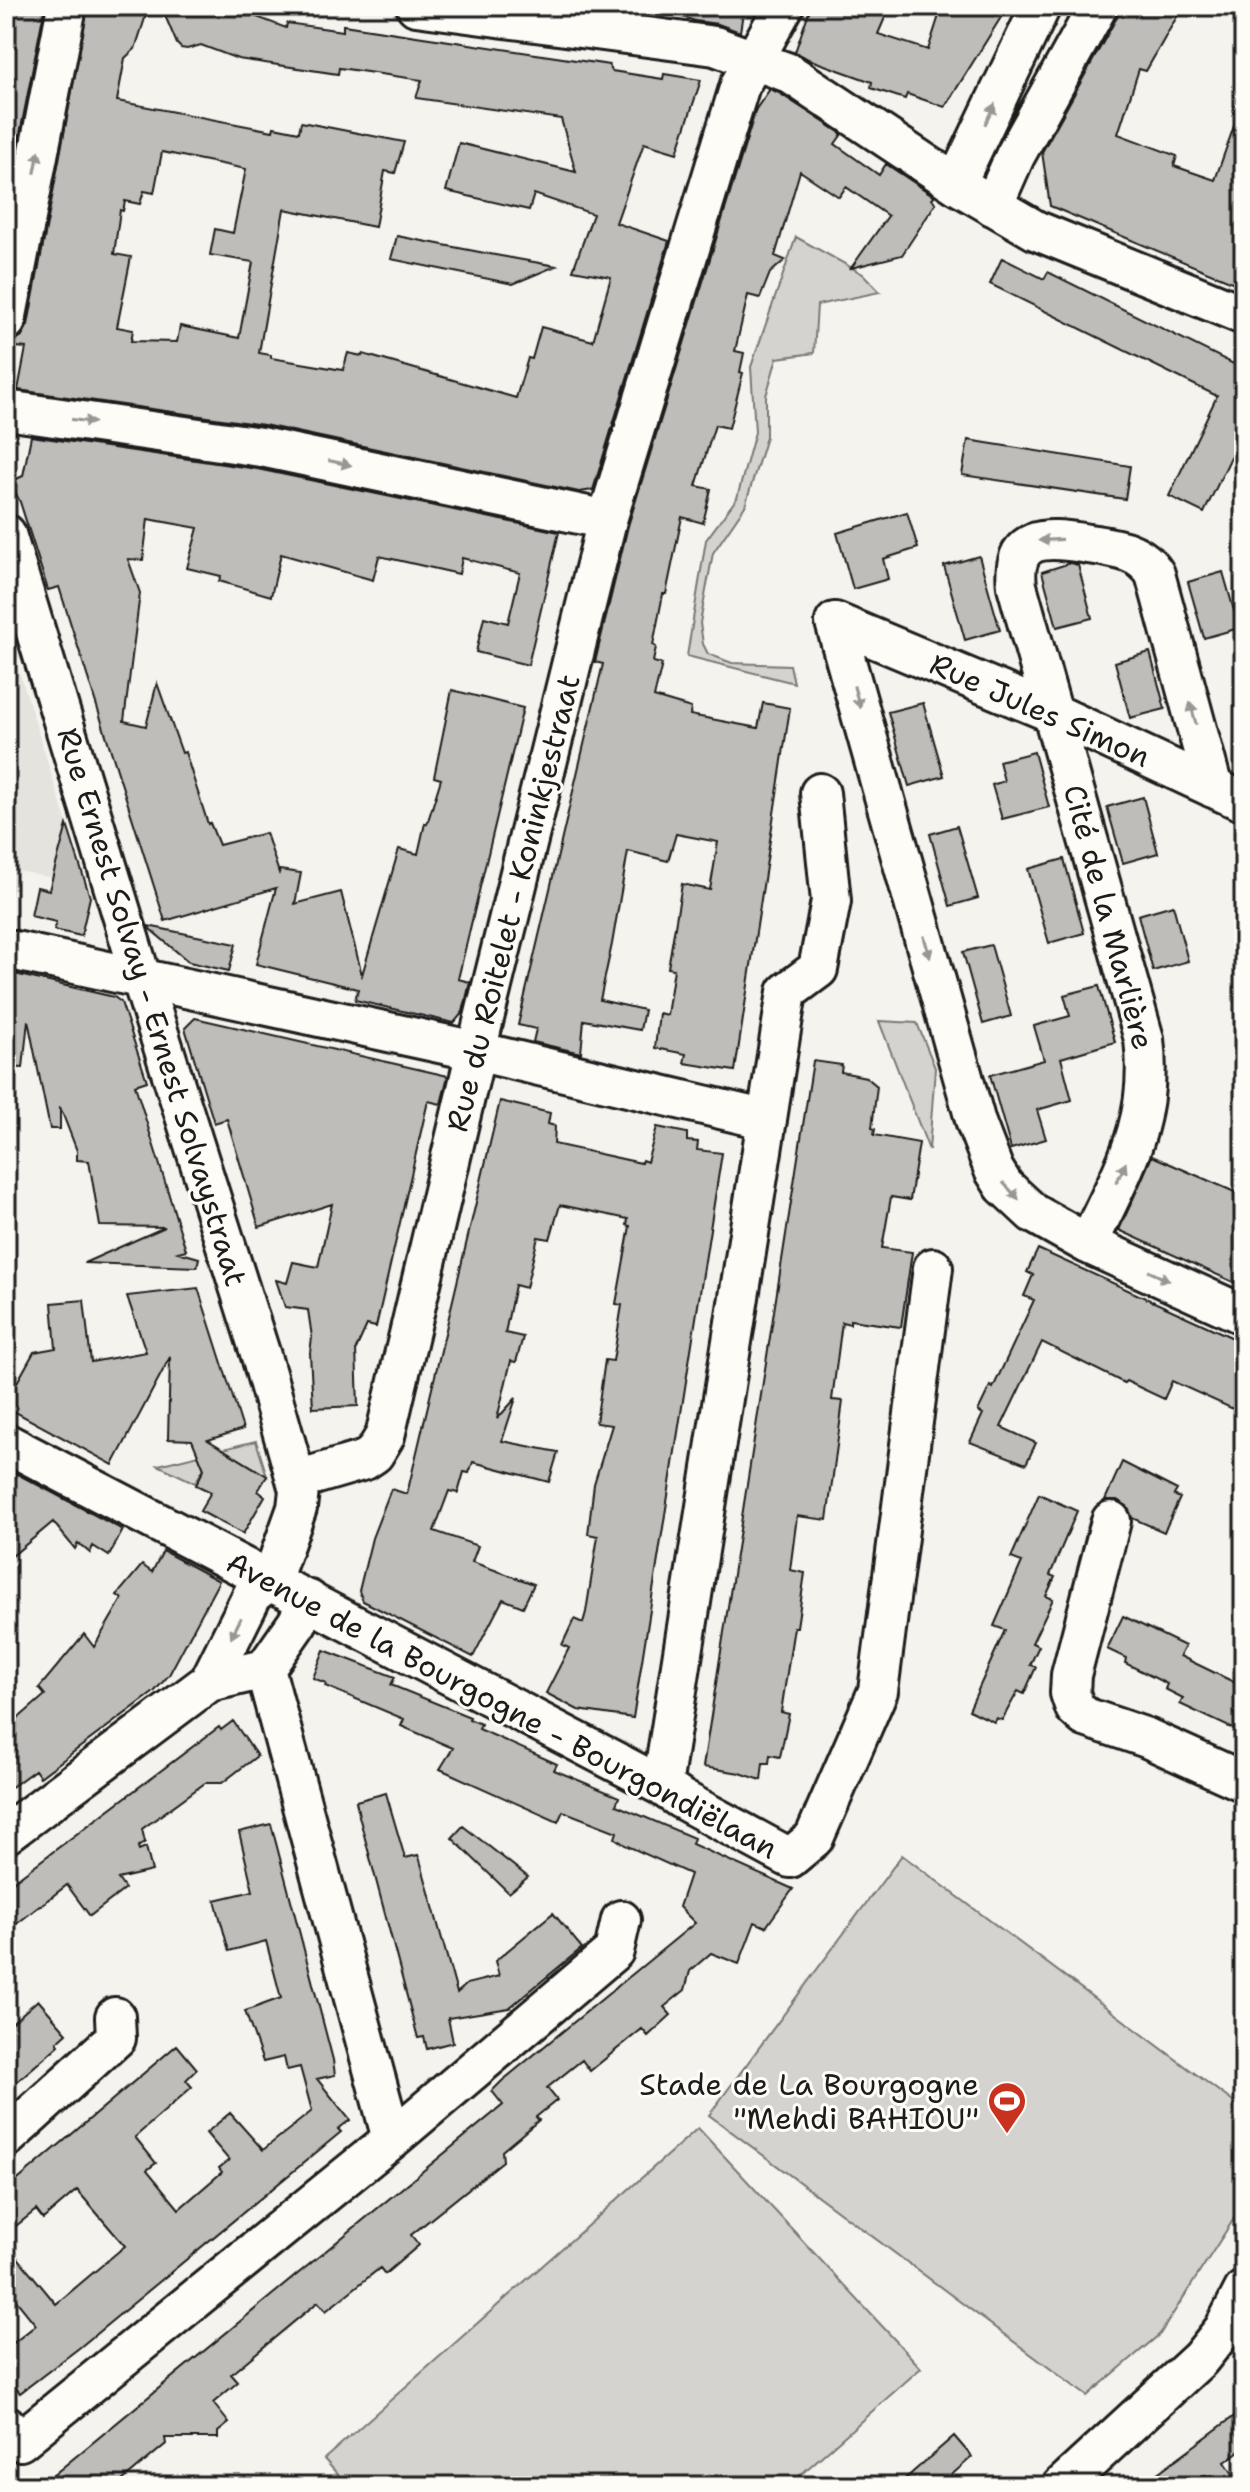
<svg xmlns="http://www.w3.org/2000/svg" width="1250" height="2492" font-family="'Shantell Sans',sans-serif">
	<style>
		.built { fill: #e4e3de }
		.green { fill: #d4d3cf; stroke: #787876; stroke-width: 2 }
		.building { fill: #bebdba; stroke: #1c1c1c; stroke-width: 2; fill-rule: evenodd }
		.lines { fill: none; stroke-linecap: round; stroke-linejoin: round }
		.minor-casing { stroke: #1c1c1c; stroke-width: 44 }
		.minor { stroke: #fdfcf7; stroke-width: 38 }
		.oneway { fill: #989794 }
		.labels { text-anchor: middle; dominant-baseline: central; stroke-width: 6; stroke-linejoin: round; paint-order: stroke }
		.street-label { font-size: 30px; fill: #1c1c1c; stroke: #fdfcf7 }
		.poi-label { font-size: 30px; fill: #1c1c1c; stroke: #fdfcf7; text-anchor: end }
	</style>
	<rect width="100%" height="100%" fill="#f4f3ee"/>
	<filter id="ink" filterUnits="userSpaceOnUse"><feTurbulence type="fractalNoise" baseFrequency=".0125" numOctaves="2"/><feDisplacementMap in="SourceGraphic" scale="16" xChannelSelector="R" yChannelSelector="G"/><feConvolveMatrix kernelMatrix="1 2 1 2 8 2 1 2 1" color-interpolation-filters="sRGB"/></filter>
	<g filter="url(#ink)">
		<path class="built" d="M6 629 86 885 19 871 6 915Z"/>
		<path class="green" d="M796 237 863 274 880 292 817 305 814 353 777 358 766 396V437L745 506 713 553 700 623 703 644 708 654 732 663 790 665 794 683 687 656 706 540 737 498 755 432 751 367Z
			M879 1021 917 1023 935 1068 929 1150Z
			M256 1441 267 1476 235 1457 207 1463 195 1483 158 1465Z
			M902 1855 1244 2110V2203L1160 2334 1087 2396 709 2115Z
			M698 2128 921 2368 788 2486H348L324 2459Z"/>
		<path class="building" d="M6 6H45L6 205Z
			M88 6H149L135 49 125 58 117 101 273 131 274 127 299 132 301 122 404 142 395 173 385 171 375 227 284 209 259 353 271 355V358L343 370 348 353 362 356 363 354 516 398 528 358 532 359 541 327 593 341 611 277 573 270 593 214 534 194 529 210 446 191 459 143 576 172 561 119 416 98 422 80 339 68 338 74 238 59 201 45 187 49 181 48 177 44 161 6H228L286 28 287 23 343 31V25L609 65 612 71 663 79 664 74 701 80 677 153 644 143 616 223 669 241 593 490 579 492 264 425 18 390 26 348 6 346V342L14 341 22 336 28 325ZM162 152 246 169 233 233 215 229 210 255 253 262 239 338 180 326 177 342 131 341 133 330 117 327 131 257 114 254 120 210 123 211 125 201 140 204 144 191 154 193Z
			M663 6H744L740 32 718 24 695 21 662 10Z
			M811 6H890L878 34 928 50 942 6H1008L945 107 907 94 905 99 871 88 872 82 808 59 795 52Z
			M1120 6H1183L1146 71 1139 69 1118 134 1177 156 1174 166 1215 180 1239 112 1244 113V287L1050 206 1042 152 1117 17Z
			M770 89 779 93 842 134 835 144 879 175 886 164 934 196 932 199 936 203 902 255 851 268 888 216 846 187 839 197 800 171 775 256 785 260 770 273 760 298 748 295 735 351 744 353 740 372 743 373 729 428 715 425 696 486 711 489 703 523 682 517 666 594H663L653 645 656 647 653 662 662 664 654 697 691 708 690 715 758 728 763 703 790 708 735 1071 684 1063 686 1054 655 1048 659 1013 667 1015 674 969 668 968 682 884 710 890 718 842 676 834 668 861 628 851 612 944 600 1000 644 1010 640 1030 584 1020 581 1053 533 1042 536 1029 518 1025 598 685 603 664 595 662 628 526 756 109Z
			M397 236 495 255 556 266 513 284 391 259Z
			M1002 258 1044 279 1048 272 1244 369V430L1204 513 1169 496 1217 396 990 284Z
			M31 436 257 469 559 532 528 665 476 652 484 617 508 623 520 573 462 558 459 574 379 556 373 580 281 554 271 596 219 581 221 576 187 568 198 528 148 519 143 560 128 559 140 593 124 721 146 726 157 683 182 753 185 752 208 824 210 823 219 845 266 833 279 873 280 870 301 873 295 904 341 892 362 975 399 849 418 854 425 823 427 824 441 779 434 777 452 690 523 708 458 979 470 982 463 1012 454 1023 355 1000 358 989 256 964 276 888 165 921 59 587 48 590 20 502 10 482 23 476Z
			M968 440 1130 466 1125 499 962 475Z
			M907 512 918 548 883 559 888 579 853 589 837 533Z
			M979 556 1000 630 965 640 944 566Z
			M1070 563 1078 565 1092 618 1057 627 1042 572Z
			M1223 572 1239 628 1204 638 1188 582Z
			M1150 652 1165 709 1130 718 1115 662Z
			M923 703 944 776 909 786 888 712Z
			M1034 752 1049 807 1002 819 992 785 1004 781 999 761Z
			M1143 797 1158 853 1123 863 1107 807Z
			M67 825 90 897 81 936 54 930 56 922 31 916 37 887 49 890Z
			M957 826 978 898 950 906 930 834Z
			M1064 859 1084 933 1049 943 1028 869Z
			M1173 905 1188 961 1153 971 1138 915Z
			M148 926 236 944 229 971 189 962 150 929Z
			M991 945 1011 1016 983 1024 963 952Z
			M6 972 114 997 121 1002 147 1081 135 1085 186 1250 178 1252 199 1258 197 1267 84 1263 165 1227 100 1226 89 1161 77 1160V1151L60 1107V1129H50L28 1020 23 1068 6 1067Z
			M1099 986 1115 1042 1061 1058 1072 1100 1037 1110 1046 1139 1011 1149 990 1075 1044 1060 1034 1026 1070 1016 1064 995Z
			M195 1018 448 1076 441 1104 428 1101 376 1327 367 1325 356 1349 358 1406 313 1408 310 1353 312 1337 308 1310 285 1307 276 1280 287 1283 293 1262 318 1267 332 1204 259 1227 227 1119 214 1123 185 1028Z
			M813 1061 842 1065 841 1072 866 1077 877 1086 872 1128 875 1129 874 1135 919 1143 910 1200 891 1197 882 1248 912 1252 901 1327 850 1320V1324L842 1322 832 1400 843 1401 827 1520 797 1516 790 1570 805 1573 797 1627H794L781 1712 789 1714 780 1757 770 1755 769 1763H763L761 1780 740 1773 703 1767Z
			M500 1101 550 1113 548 1124 555 1126 554 1144 641 1163 642 1160 647 1162 657 1127 687 1133V1141L698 1142 697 1150 722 1153 633 1718 578 1710 546 1693 569 1648 562 1645 569 1630 574 1619 583 1623 586 1612 598 1536 588 1534 594 1484 612 1425 596 1423 605 1360 613 1361 622 1305 616 1304 630 1226 627 1225 628 1219 560 1205 550 1239 538 1237 526 1288 515 1285 505 1333 523 1337 516 1362 511 1361 497 1419 516 1398 502 1441 558 1452 549 1482 473 1462 469 1473 464 1472 458 1493 449 1491 434 1531 478 1546 472 1562 534 1584 523 1607 503 1599 473 1657 363 1601 359 1591 372 1538 391 1489 407 1494Z
			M1152 1156 1244 1196V1287L1119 1230Z
			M1038 1249 1244 1343V1414L1172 1381 1164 1399 1126 1381 1124 1383 1042 1342 1001 1427 1036 1443 1026 1464 970 1442 983 1414 978 1411 990 1386 993 1388 1034 1300 1024 1296 1033 1275 1027 1272Z
			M198 1288 243 1429 208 1440 267 1476 258 1491 265 1496 243 1534 200 1511 211 1492 196 1485 204 1469 192 1440 168 1439 170 1357 113 1465 6 1407V1402L34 1352 56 1348 52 1303 84 1300 91 1362 146 1352 127 1296Z
			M1122 1462 1177 1490 1174 1495 1180 1498 1164 1532 1132 1518 1127 1506 1117 1500H1105Z
			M6 1468 123 1530 109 1556 93 1546 90 1553 78 1543 75 1549 53 1522 6 1561Z
			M1039 1494 1077 1511 1050 1575 1055 1577 1046 1596 1053 1599 1032 1643 1039 1646 1030 1665 1036 1667 1024 1694 1018 1691 1002 1720 996 1718 994 1722 969 1710 1005 1630 994 1626 1022 1562 1011 1558Z
			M163 1551 219 1581 169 1675 154 1692 40 1777 35 1770 6 1791V1729L45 1695 39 1688 84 1634 94 1647 122 1599 117 1595 142 1565 152 1572Z
			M1123 1616 1185 1646 1180 1656 1244 1687V1734L1180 1704 1183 1698 1165 1689 1167 1684 1125 1663 1126 1658 1107 1649Z
			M324 1650 395 1677 391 1685 470 1717 469 1719 481 1724 479 1729 557 1764 554 1770 619 1797 616 1805 694 1838 692 1844 793 1889 766 1927 755 1922 739 1964 711 1953 690 1971 685 1990 664 2007 671 2015 648 2036 642 2029 590 2071 582 2060 547 2088 557 2100 536 2117 539 2120 502 2151 503 2161 411 2235 419 2245 385 2274 380 2268 326 2311 318 2302 231 2374 238 2382 213 2403 229 2423 218 2432V2438H165L166 2444 116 2486H40L503 2105 492 2091 502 2081 695 1923 679 1907 690 1874 625 1845 615 1838 617 1832 563 1811 558 1822 440 1769 453 1748 401 1726 404 1719 325 1686 326 1683 313 1678Z
			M233 1721 257 1756 222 1783H205L142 1829 145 1842 138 1847 139 1850 146 1847 152 1871 118 1879 125 1889 90 1916 67 1885 6 1932V1887L219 1727 221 1730Z
			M386 1793 405 1858 418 1855 420 1860 457 1993 467 1984 499 1976 495 1961 553 1913 582 1948 509 2008 448 2018 453 2042 427 2049 424 2037 418 2038 359 1816 356 1801Z
			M271 1824 333 2060 335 2075 317 2079 350 2120 338 2129 341 2132 79 2348 20 2393 6 2375V2349L36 2325 6 2288V2243L56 2304 125 2246 77 2190 43 2219 36 2210 6 2234V2190L177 2045 197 2069 186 2080 192 2087 135 2137 156 2163 147 2170 179 2209 222 2172 219 2168 229 2160 206 2133 230 2113 263 2150 312 2111 300 2067 287 2070 284 2057 263 2062 245 2011 281 1998 266 1941 229 1951 215 1900 253 1891 239 1832Z
			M463 1826 528 1877 509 1893 452 1838Z
			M38 2000 67 2033 57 2042 59 2045 6 2091V2028Z
			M1244 2409V2448L1225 2462 1241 2486H1212L1205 2476 1192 2486H1140Z
			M954 2436 972 2457 939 2486H897Z"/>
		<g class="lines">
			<g class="minor-casing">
				<path id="minor" d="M416 6 715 46 789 73 956 184 1035 230 1244 315
					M956 184 1041 6
					M993 206 1015 156 1098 6
					M6 321 67 6
					M6 410 261 447 607 520
					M6 534 141 977 261 1356 299 1490 297 1508 271 1581 254 1592 209 1682
					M835 622 976 1123 994 1170 1004 1186 1033 1213 1088 1244 1244 1315
					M835 622 1055 714 1244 802
					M6 949 476 1051 767 1120
					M1088 1244C1122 1171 1154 1123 1144 1039L1017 586C1011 535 1045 537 1083 543 1111 548 1139 548 1155 574L1213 788
					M6 1443 662 1786 681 1799 790 1858 814 1838 878 1691 933 1268
					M297 1480 365 1460 374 1454 385 1436 476 1051 607 520 740 85 784 6
					M1111 1521 1071 1675 1070 1693 1075 1708 1085 1717 1147 1738 1244 1782
					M662 1786 787 992 818 969 831 901 820 793
					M6 1834 209 1682 265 1669 297 1623 309 1600
					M6 2138 116 2038 115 2017
					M392 2139 614 1951 621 1920
					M6 2425 20 2441 392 2139 265 1669
					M1062 2486 1200 2359 1224 2329 1244 2290"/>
			</g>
			<use href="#minor" class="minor"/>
		</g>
		<defs><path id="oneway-solid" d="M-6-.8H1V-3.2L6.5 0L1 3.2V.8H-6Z" transform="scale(2)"/></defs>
		<g class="oneway">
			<use href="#oneway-solid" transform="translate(990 114) rotate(-64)"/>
			<use href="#oneway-solid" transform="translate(37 162) rotate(-79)"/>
			<use href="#oneway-solid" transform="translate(83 421) rotate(8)"/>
			<use href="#oneway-solid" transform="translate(340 463) rotate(12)"/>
			<use href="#oneway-solid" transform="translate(1050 540) rotate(177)"/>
			<use href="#oneway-solid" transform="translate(857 697) rotate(74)"/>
			<use href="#oneway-solid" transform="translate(1193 713) rotate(-105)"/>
			<use href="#oneway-solid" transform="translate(927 947) rotate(74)"/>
			<use href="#oneway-solid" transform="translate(1121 1173) rotate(-65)"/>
			<use href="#oneway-solid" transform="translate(1011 1191) rotate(47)"/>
			<use href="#oneway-solid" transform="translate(1159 1276) rotate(25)"/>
			<use href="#oneway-solid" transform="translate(236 1628) rotate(116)"/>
		</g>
	</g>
	<defs>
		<g id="stadium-pin" transform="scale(2)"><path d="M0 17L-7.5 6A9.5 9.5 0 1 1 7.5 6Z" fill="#c8321e" stroke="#fdfcf7"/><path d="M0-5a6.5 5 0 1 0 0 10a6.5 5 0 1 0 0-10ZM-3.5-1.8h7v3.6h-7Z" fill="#fff"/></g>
	</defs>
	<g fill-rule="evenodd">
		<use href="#stadium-pin" x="1007" y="2101"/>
	</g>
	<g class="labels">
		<g class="street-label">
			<text transform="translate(1040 710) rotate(24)">Rue Jules Simon</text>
			<text transform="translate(513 903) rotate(-76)">Rue du Roitelet - Koninkjestraat</text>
			<text transform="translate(1109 917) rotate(75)">Cité de la Marlière</text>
			<text transform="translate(152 1007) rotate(73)">Rue Ernest Solvay - Ernest Solvaystraat</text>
			<text transform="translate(502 1705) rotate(28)">Avenue de la Bourgogne - Bourgondiëlaan</text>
		</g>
		<g class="poi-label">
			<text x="979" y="2084">Stade de La Bourgogne<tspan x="979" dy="34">"Mehdi BAHIOU"</tspan></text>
		</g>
	</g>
	<rect width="1250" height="2492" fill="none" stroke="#fdfcf7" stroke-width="32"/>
	<rect x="16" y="16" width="1218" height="2460" fill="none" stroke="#1c1c1c" stroke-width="3" filter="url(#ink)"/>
</svg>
